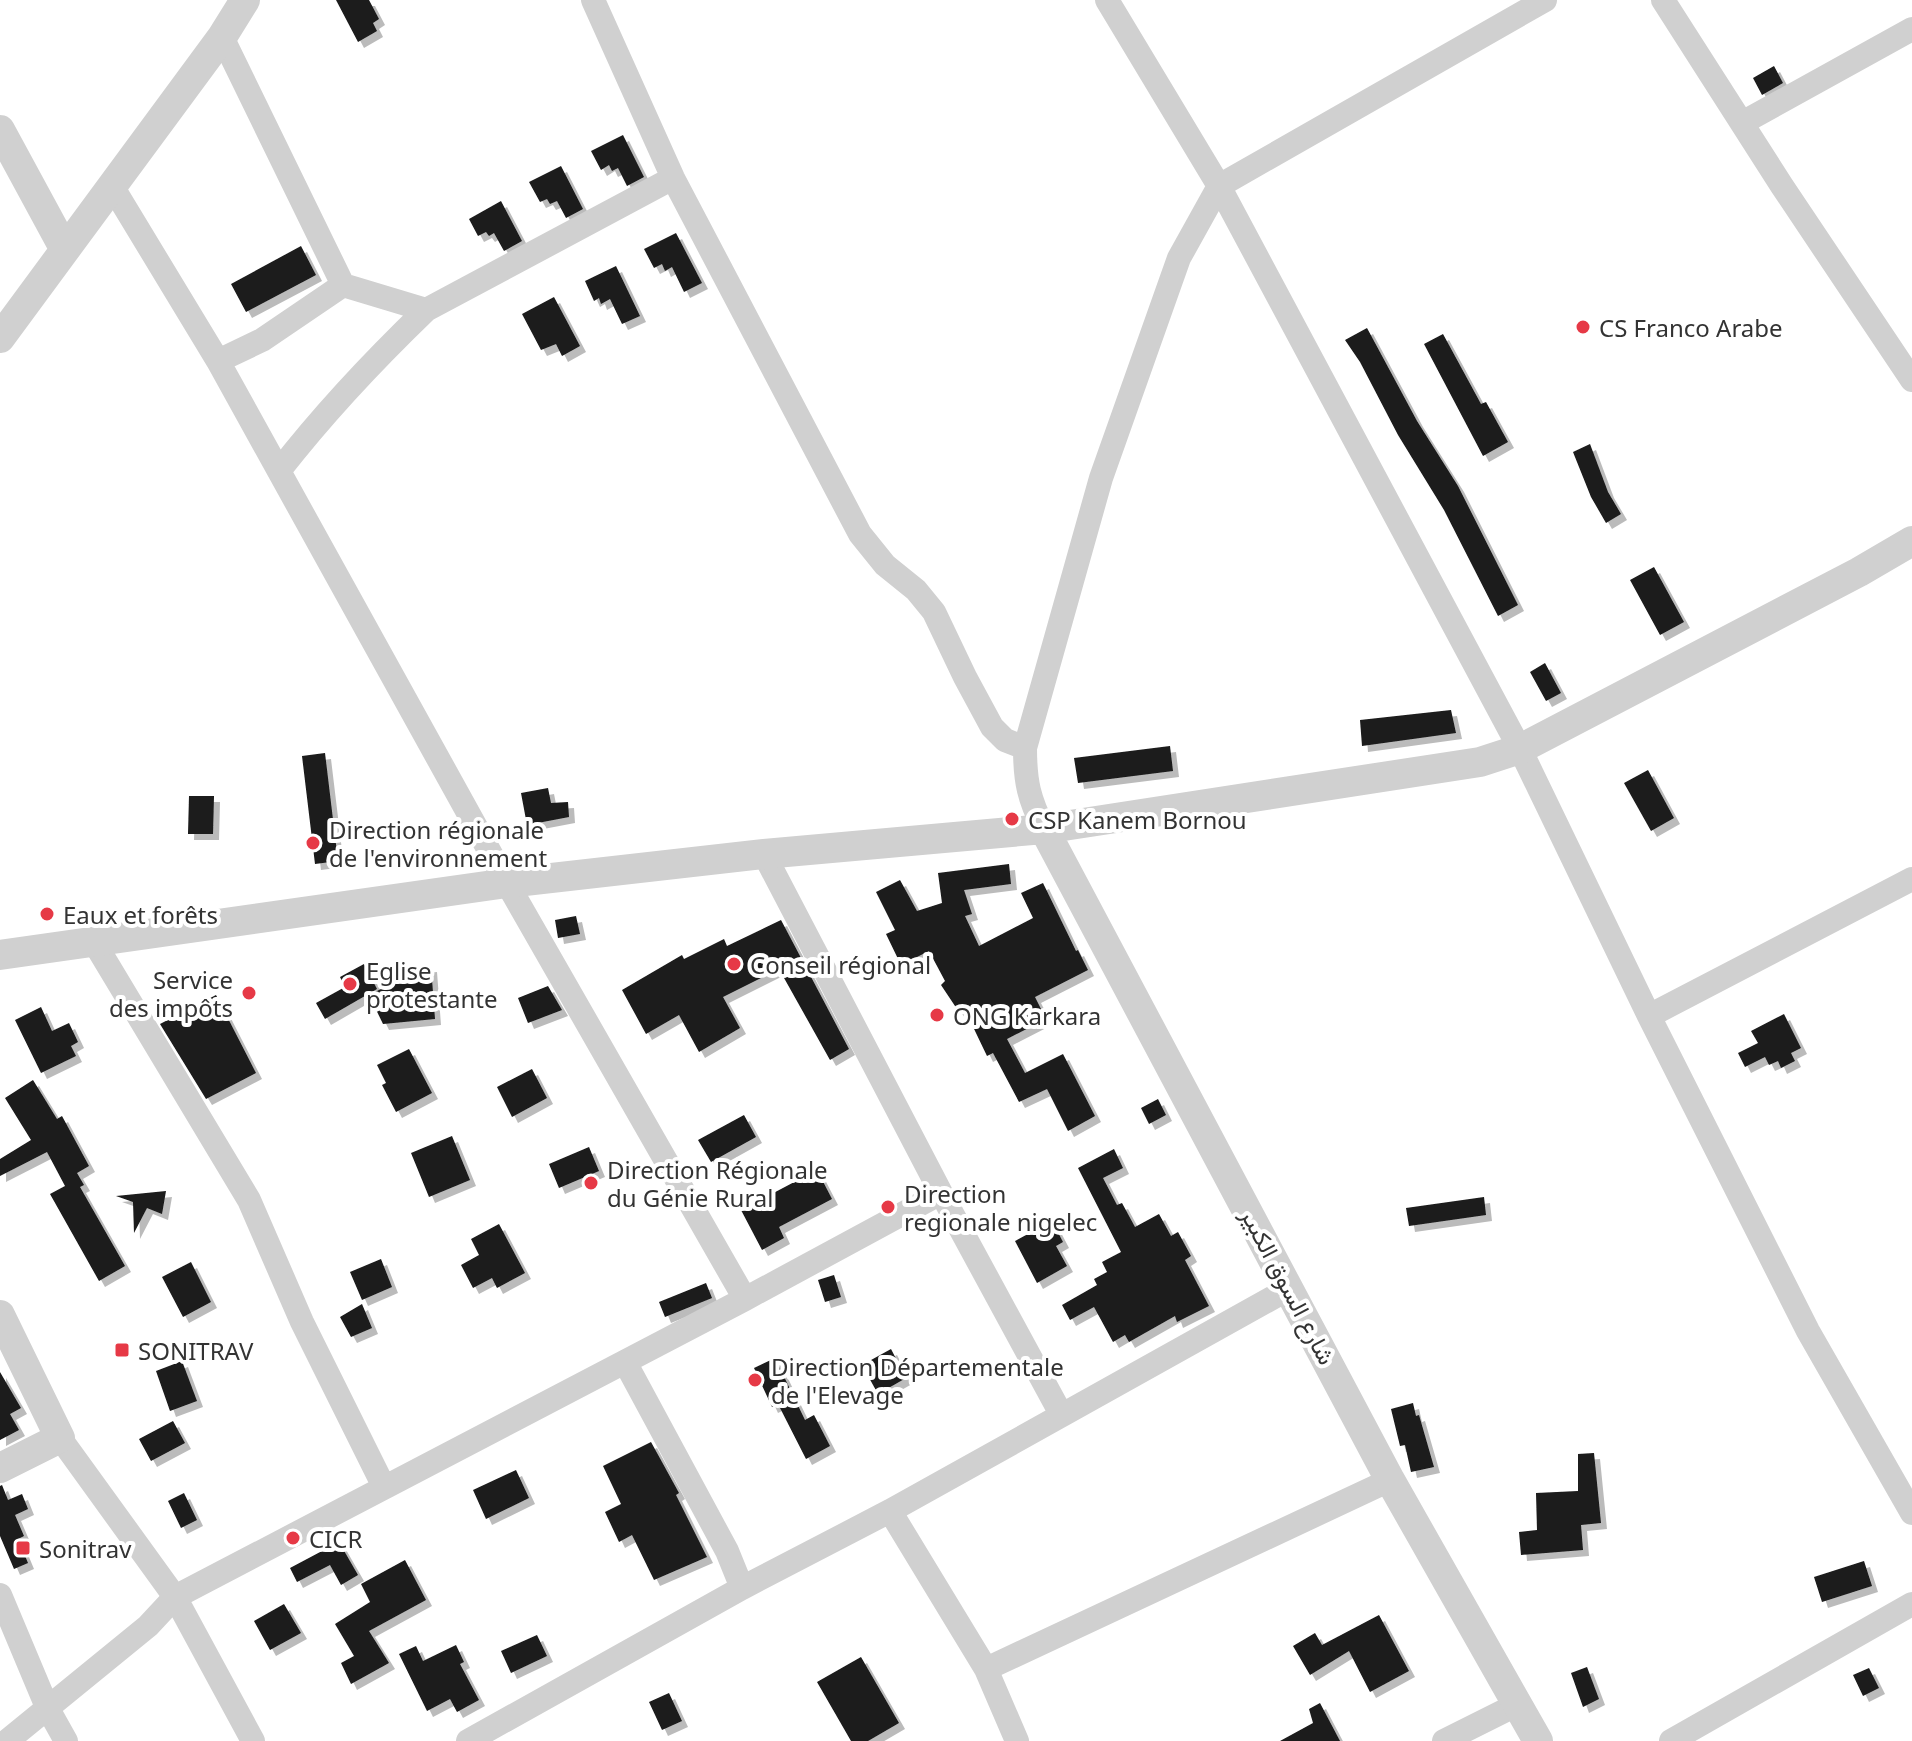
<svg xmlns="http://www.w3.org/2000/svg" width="1912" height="1741" font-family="'Noto Sans',Vazirmatn,sans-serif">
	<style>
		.building { fill: #1a1a1a; filter: url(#shadow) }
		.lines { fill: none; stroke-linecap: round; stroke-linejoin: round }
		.minor { stroke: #d0d0d0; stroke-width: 24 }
		.tertiary { stroke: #d0d0d0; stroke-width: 30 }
		.poi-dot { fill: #e63946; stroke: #fff; stroke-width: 3 }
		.labels { text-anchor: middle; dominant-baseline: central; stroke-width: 8; stroke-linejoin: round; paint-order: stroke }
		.poi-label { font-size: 24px; fill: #333; stroke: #fff; text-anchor: start }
		.street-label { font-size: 24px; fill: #333; stroke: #fff }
	</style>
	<defs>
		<filter id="shadow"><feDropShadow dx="6" dy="6" stdDeviation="0" flood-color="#0004"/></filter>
	</defs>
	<rect width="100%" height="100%" fill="#fff"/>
	<path class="building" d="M336 0H369L379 19 373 23 377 31 358 42Z
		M1774 66 1783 83 1762 95 1753 78Z
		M623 135 644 177 627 186 618 168 612 171 609 165 601 170 591 151Z
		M561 166 583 209 566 218 557 201 550 204 547 199 540 202 529 182Z
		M501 201 522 241 504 251 494 233 489 236 486 232 478 236 469 219Z
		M676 233 702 283 684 292 672 267 665 271 662 264 654 268 644 249Z
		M301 246 316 275 246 312 231 284Z
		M616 266 640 316 622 324 610 299 601 304 599 298 594 301 585 281Z
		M554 297 580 346 562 356 556 344 541 350 522 314Z
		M1367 328 1417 421 1458 486 1518 605 1498 616 1444 510 1398 435 1360 362 1345 340Z
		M1443 334 1481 404 1486 402 1508 442 1483 456 1424 344Z
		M1590 444 1608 492 1621 514 1606 523 1591 497 1573 452Z
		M1654 567 1684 622 1660 635 1630 580Z
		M1545 663 1561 693 1546 701 1530 672Z
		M1451 710 1456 733 1362 746 1360 720Z
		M1170 746 1173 771 1078 783 1074 758Z
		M325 753 338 861 315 864 302 756Z
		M1648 770 1674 818 1651 831 1624 783Z
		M548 788 551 803 568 802 569 817 527 825 521 793Z
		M189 796H214L213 834H188Z
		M1009 864 1011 884 964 890 972 914 965 916 979 946 1033 918 1021 893 1043 883 1076 951 1078 950 1088 970 1035 997 1046 1019 1007 1039 1025 1073 1063 1054 1095 1116 1068 1131 1047 1089 1019 1102 993 1053 987 1056 964 1008 959 1012 941 985 945 981 929 951 901 965 886 934 895 930 876 892 900 880 917 911 942 903 938 873Z
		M576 916 580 934 558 938 555 920Z
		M781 920 849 1049 830 1060 779 969 723 997 740 1028 699 1052 679 1015 646 1034 622 990 682 955 684 959 724 939 727 946Z
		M364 964 377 989 325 1019 316 1003 345 987 340 977Z
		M431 966 435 1019 383 1024 369 995 401 979 400 969Z
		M548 986 562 1010 528 1023 518 998Z
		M216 995 256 1073 206 1099 160 1024Z
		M41 1007 52 1031 69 1023 78 1042 71 1046 76 1056 41 1073 15 1020Z
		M1784 1014 1801 1048 1791 1053 1795 1061 1781 1068 1778 1061 1769 1065 1765 1057 1745 1067 1738 1053 1758 1043 1751 1031Z
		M409 1049 432 1093 396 1112 382 1085 386 1083 377 1065Z
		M532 1069 547 1098 512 1117 497 1087Z
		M33 1080 57 1119 62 1116 89 1166 77 1173 84 1185 80 1187 125 1266 99 1281 50 1194 65 1186 47 1152 0 1176V1159L31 1140 5 1098Z
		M1158 1099 1166 1115 1149 1124 1141 1108Z
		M744 1115 756 1137 711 1162 698 1140Z
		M452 1136 470 1180 429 1197 411 1153Z
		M589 1147 599 1171 559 1188 549 1164Z
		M1114 1149 1123 1168 1103 1178 1117 1205 1122 1203 1135 1227 1159 1214 1171 1236 1178 1232 1191 1256 1185 1260 1209 1306 1177 1322 1175 1316 1129 1342 1125 1335 1113 1342 1094 1307 1070 1320 1062 1305 1097 1285 1094 1279 1107 1272 1102 1262 1121 1252 1078 1168Z
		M817 1170 832 1199 779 1227 784 1238 762 1250 741 1210Z
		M166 1191 162 1214 147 1208 134 1233 133 1202 116 1196Z
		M1484 1197 1486 1215 1409 1226 1406 1208Z
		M1052 1221 1063 1242 1056 1246 1067 1266 1037 1283 1015 1241Z
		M499 1224 525 1273 497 1288 492 1278 473 1288 461 1265 479 1255 471 1239Z
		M381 1259 392 1287 362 1300 350 1272Z
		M191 1262 211 1302 183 1317 162 1277Z
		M834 1275 841 1297 825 1302 818 1280Z
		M706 1283 712 1298 665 1317 659 1302Z
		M362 1304 372 1328 351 1337 340 1317Z
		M891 1349 906 1378 878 1394 862 1365Z
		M775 1358 805 1420 814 1415 830 1446 806 1459 778 1404 772 1407 754 1368Z
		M182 1361 197 1401 170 1411 156 1371Z
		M0 1372 21 1408 10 1414 19 1430 0 1440Z
		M1413 1403 1416 1416 1419 1415 1434 1467 1411 1472 1405 1445 1400 1446 1391 1409Z
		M173 1421 185 1443 151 1461 139 1439Z
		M651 1442 679 1493 676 1495 707 1557 654 1580 632 1535 619 1542 605 1512 621 1504 603 1466Z
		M1594 1453 1601 1523 1581 1525 1583 1550 1521 1555 1519 1532 1537 1530 1536 1493 1578 1491V1454Z
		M516 1470 529 1498 486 1519 473 1490Z
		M2 1485 8 1500 22 1494 28 1509 15 1515 24 1536 18 1539 28 1563 14 1569 0 1536V1486Z
		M184 1493 197 1520 181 1528 168 1501Z
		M339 1542 358 1575 341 1585 330 1565 297 1582 290 1568Z
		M405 1560 426 1600 369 1631 389 1663 351 1684 341 1663 354 1656 335 1624 370 1602 361 1584Z
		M1864 1561 1872 1586 1822 1602 1814 1577Z
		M284 1604 301 1633 270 1650 254 1621Z
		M1379 1615 1409 1671 1370 1692 1349 1651 1310 1675 1293 1646 1315 1633 1322 1645Z
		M537 1635 547 1656 511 1673 501 1651Z
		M456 1645 464 1662 460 1664 479 1700 457 1712 450 1699 427 1711 399 1654 416 1646 423 1661Z
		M861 1657 899 1723 868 1741H851L817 1682Z
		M1587 1667 1599 1699 1583 1707 1571 1673Z
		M1869 1668 1879 1688 1863 1696 1853 1675Z
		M669 1693 682 1721 662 1730 649 1702Z
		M1320 1703 1340 1741H1280L1313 1723 1309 1709Z"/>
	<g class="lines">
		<path class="minor" d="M593 0 673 178 860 534 885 565 916 590 934 612 965 677 992 727 1005 740 1025 748
			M1107 0 1219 186 1520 749 1649 1016 1808 1331 1912 1513
			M1663 0 1782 186 1912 380
			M1742 123 1912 29
			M112 186 218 361 507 883 745 1299
			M426 310 673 178
			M218 361 262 340 343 285 222 37
			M279 471C324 413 373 361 426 310L343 285
			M1044 829C1029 799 1025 782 1025 748L1101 478 1179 258 1219 186 1545 0
			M764 854 941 1193 1061 1414
			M94 942 249 1200 302 1322 384 1487
			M1649 1016 1912 879
			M625 1362 727 1551 742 1588
			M60 1438 175 1597 253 1741
			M890 1511 986 1669 1017 1741
			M0 1595 47 1707 66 1741
			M986 1669 1390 1480
			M7 1741 148 1626 175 1597 745 1299 941 1193
			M468 1741 742 1588 890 1511 1290 1288
			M1444 1741 1516 1705
			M1671 1741 1912 1604"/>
		<path class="tertiary" d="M0 130 64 248
			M0 338 222 37 245 0
			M1044 829 1390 1480 1538 1741
			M0 955 507 883 764 854 1044 829 1480 762 1520 749 1859 572 1912 541
			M0 1315 60 1438 0 1468"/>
	</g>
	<g class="poi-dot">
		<circle cx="1583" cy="327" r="8"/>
		<circle cx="1012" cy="819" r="8"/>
		<circle cx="313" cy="843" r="8"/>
		<circle cx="47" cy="914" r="8"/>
		<circle cx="734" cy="964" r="8"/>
		<circle cx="350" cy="984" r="8"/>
		<circle cx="249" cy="993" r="8"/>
		<circle cx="937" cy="1015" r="8"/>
		<circle cx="591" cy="1183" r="8"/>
		<circle cx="888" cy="1207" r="8"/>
		<rect x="114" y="1342" width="16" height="16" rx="4"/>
		<circle cx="755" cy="1380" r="8"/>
		<circle cx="293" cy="1538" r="8"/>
		<rect x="15" y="1540" width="16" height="16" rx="4"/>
	</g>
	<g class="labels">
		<g class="poi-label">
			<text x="1599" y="327">CS Franco Arabe</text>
			<text x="1028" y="819">CSP Kanem Bornou</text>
			<text x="329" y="829">Direction régionale<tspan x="329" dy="28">de l'environnement</tspan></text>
			<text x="63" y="914">Eaux et forêts</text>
			<text x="750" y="964">Conseil régional</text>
			<text x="366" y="970">Eglise<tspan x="366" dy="28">protestante</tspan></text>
			<text x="233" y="979" text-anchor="end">Service<tspan x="233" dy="28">des impôts</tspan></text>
			<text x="953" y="1015">ONG Karkara</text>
			<text x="607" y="1169">Direction Régionale<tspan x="607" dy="28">du Génie Rural</tspan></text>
			<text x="904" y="1193">Direction<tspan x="904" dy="28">regionale nigelec</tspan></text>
			<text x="138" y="1350">SONITRAV</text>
			<text x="771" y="1366">Direction Départementale<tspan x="771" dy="28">de l'Elevage</tspan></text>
			<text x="309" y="1538">CICR</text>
			<text x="39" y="1548">Sonitrav</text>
		</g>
		<g class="street-label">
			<text transform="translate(1289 1286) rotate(62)">شارع السوق الكبير</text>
		</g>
	</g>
</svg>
